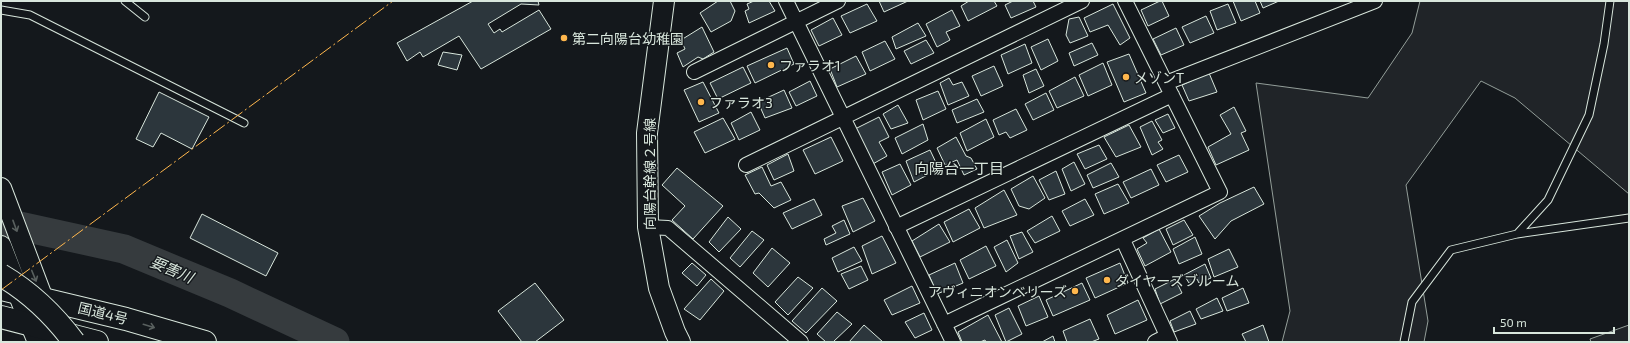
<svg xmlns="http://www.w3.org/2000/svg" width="1630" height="343" font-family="'Exo 2','Noto Sans JP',sans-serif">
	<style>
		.green { fill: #202428; stroke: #939e99 }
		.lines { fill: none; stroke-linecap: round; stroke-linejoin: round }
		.river { stroke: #363b3e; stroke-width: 29 }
		.building { fill: #2c363c; stroke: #d8e6dc }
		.lane-casing { stroke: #d8e6dc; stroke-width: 9 }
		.street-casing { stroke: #d8e6dc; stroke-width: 16 }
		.secondary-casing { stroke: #d8e6dc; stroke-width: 22 }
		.primary-casing { stroke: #d8e6dc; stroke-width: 24 }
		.highway-casing { stroke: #d8e6dc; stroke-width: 24 }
		.lane { stroke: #14181c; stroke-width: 7 }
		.street { stroke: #14181c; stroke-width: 14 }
		.secondary { stroke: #14181c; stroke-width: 20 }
		.primary { stroke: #14181c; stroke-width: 22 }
		.highway { stroke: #14181c; stroke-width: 22 }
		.primary-bridge-casing { stroke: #d8e6dc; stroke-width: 24; stroke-linecap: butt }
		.primary-bridge { stroke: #14181c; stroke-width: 22 }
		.power { stroke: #ffb74d; stroke-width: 1; stroke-dasharray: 14 3 2 3; stroke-linecap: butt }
		.oneway { stroke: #59605f }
		.poi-dot { fill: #ffb74d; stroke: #14181c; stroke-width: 1.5 }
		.labels { text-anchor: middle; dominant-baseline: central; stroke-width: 3; stroke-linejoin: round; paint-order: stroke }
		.poi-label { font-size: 14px; fill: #d8e6dc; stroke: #14181c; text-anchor: start }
		.street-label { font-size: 14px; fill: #d8e6dc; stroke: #14181c }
		.neighbourhood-label { font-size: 15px; fill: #d8e6dc; stroke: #14181c }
		.water-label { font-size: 15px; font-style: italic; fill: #d8e6dc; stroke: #14181c }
	</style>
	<rect width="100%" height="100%" fill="#14181c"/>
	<path class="green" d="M1420 1H1629V194L1515 98 1481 81 1406 185 1428 321 1424 342H1282L1290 311 1256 83 1368 98 1412 33Z
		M1629 325V342H1591L1590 339Z"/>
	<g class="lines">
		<path class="river" d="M1 222 124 249 230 293 335 342"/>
	</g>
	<path class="building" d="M473 1H538L539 5 521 4 488 24 494 33 500 29 502 32 539 10 551 29 481 69 459 36 423 57 420 52 407 61 397 43Z
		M718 1H730L735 11 731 21 711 32 700 13Z
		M754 1H769L775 11 749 23 745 11 749 9 747 4Z
		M879 1H908L884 12Z
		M969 1H994L997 6 968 21 961 6Z
		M1013 1H1033L1036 7 1011 18 1005 5Z
		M1160 1H1162L1169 16 1148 26 1141 10Z
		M1233 1H1255L1260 13 1241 21Z
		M1260 1H1279L1263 8Z
		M867 4 877 21 850 33 841 16Z
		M1113 4 1130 38 1120 45 1108 25 1090 32 1084 18Z
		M1228 4 1236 23 1217 30 1210 11Z
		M952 10 960 26 946 32 950 40 937 47 926 24Z
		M1206 16 1214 33 1190 43 1182 27Z
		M1079 17 1088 36 1070 43 1066 35 1069 19Z
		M833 18 842 35 819 46 811 30Z
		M918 23 926 36 896 49 892 37Z
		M702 27 714 52 703 59 698 57 683 67 677 53 685 49 681 40Z
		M1176 28 1184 45 1161 55 1153 39Z
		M1048 39 1058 61 1041 70 1031 47Z
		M926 40 934 53 911 64 904 51Z
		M885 41 895 59 870 71 862 52Z
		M1092 43 1098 55 1074 66 1069 53Z
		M1025 44 1032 63 1008 74 1001 55Z
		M787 48 794 64 755 83 747 66Z
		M443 52 462 55 457 70 438 65Z
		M1129 54 1146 93 1124 102 1107 62Z
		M856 56 866 74 837 87 830 69Z
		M1103 63 1112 85 1088 96 1079 75Z
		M994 66 1003 86 981 96 972 76Z
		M743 67 751 83 718 99 710 83Z
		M1036 69 1044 86 1029 93 1023 75Z
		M1209 73 1217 92 1189 101 1182 85Z
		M1075 77 1084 96 1057 108 1049 91Z
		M949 78 953 85 962 82 969 96 948 105 940 83Z
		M810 81 817 96 796 106 789 92Z
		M703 82 719 113 699 122 684 90Z
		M784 90 792 108 765 118 758 102Z
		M938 91 946 109 923 120 916 100Z
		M159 92 209 117 192 149 161 133 153 147 136 139Z
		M1046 93 1054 110 1033 120 1025 104Z
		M977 99 984 112 957 123 952 110Z
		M898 105 908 123 891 129 883 114Z
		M1234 107 1246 131 1241 133 1249 150 1216 165 1208 147 1231 134 1220 115Z
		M1016 109 1027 130 1010 138 1006 132 999 135 993 120Z
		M751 112 760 130 739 140 731 123Z
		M1168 114 1175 128 1163 133 1155 120Z
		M879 117 889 137 879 142 887 156 871 165 855 129Z
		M723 118 735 139 705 153 694 132Z
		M986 119 994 137 967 151 960 133Z
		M1152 121 1162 140 1158 142 1163 149 1152 155 1140 127Z
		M923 124 928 140 902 154 895 138Z
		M1129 125 1141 147 1116 157 1104 137Z
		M831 137 843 161 815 174 803 150Z
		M956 137 966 156 971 158 977 169 964 175 957 160 945 165 937 148Z
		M1099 145 1107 159 1085 169 1077 154Z
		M930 150 939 169 914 182 906 161Z
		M788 154 794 171 774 180 767 165Z
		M1179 155 1188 172 1166 182 1157 165Z
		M1074 162 1085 184 1071 191 1062 169Z
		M1111 163 1119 177 1093 188 1087 175Z
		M900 164 911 185 892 195 882 172Z
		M762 167 771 186 781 182 791 200 774 208 759 193 755 194 745 175Z
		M677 168 723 206 693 239 672 220 685 206 662 185Z
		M1151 169 1159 185 1131 198 1123 182Z
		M1056 171 1065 194 1049 200 1039 180Z
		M1033 176 1045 198 1029 209 1019 206 1011 189Z
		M1118 184 1129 203 1104 214 1095 194Z
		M1254 187 1264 204 1231 221 1215 239 1199 216 1220 203Z
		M1004 190 1017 215 984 228 975 208Z
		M863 198 875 221 853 232 842 206Z
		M814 199 822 215 792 229 783 213Z
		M1085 199 1094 215 1070 226 1062 211Z
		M969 209 980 228 953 242 944 222Z
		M202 214 278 253 266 276 190 238Z
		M1052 216 1060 231 1035 243 1027 231Z
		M728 217 741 229 719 252 709 242Z
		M844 220 850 234 826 245 824 239 836 233 832 226Z
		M1184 220 1193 235 1173 245 1166 229Z
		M939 224 950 242 920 257 912 241Z
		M1159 229 1171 252 1145 266 1137 249 1147 243 1143 238Z
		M752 231 764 240 740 267 730 258Z
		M1022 232 1033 252 1019 259 1010 236Z
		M882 236 896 263 872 274 862 246Z
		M1195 237 1202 254 1179 264 1173 249Z
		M1007 240 1018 263 1006 272 994 247Z
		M986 246 996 266 969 279 960 260Z
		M854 247 862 261 838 272 832 258Z
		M772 248 790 263 768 287 753 273Z
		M1229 249 1238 267 1214 277 1208 259Z
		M692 263 706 275 697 286 682 273Z
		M955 263 963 283 937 294 929 275Z
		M1120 263 1128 283 1095 298 1086 278Z
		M1205 264 1211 278 1199 283 1197 279 1189 283 1184 275Z
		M861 266 868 280 849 289 841 274Z
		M798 277 813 288 788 315 775 302Z
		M711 279 724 291 700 320 684 309Z
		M1175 279 1182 293 1160 304 1155 289Z
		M535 283 564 320 535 342H522L498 311Z
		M1082 283 1090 300 1053 316 1046 300Z
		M912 286 920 303 892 315 884 300Z
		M822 288 837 301 806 333 792 321Z
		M1243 288 1249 303 1227 311 1222 298Z
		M1039 296 1048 317 1026 326 1018 306Z
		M1217 298 1223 311 1201 319 1196 309Z
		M1138 300 1147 320 1115 334 1107 315Z
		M1009 308 1022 334 1006 342 995 315Z
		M1190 311 1196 324 1174 332 1170 321Z
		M837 312 852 324 833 342H826L817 334Z
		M924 313 932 330 915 338 905 322Z
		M988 315 1002 342H986L985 340 980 342H962L958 332Z
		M1090 319 1099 339 1091 342H1067L1063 331Z
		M864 325 883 342H849Z
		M1263 325 1269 342H1246L1242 334Z
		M1053 336 1055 342H1042Z"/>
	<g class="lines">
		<g class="lane-casing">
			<path id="lane" d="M125 1 145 17
				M1 10 30 15 244 123
				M1517 234 1548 200 1589 115 1604 44 1610 1
				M1404 342 1412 302 1451 250 1517 234 1629 218"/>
		</g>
		<g class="street-casing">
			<path id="street" d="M786 1 953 342
				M694 72 838 1
				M1166 83 1375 1
				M746 165 1082 1
				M648 227 668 228 801 342
				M896 227 1172 95
				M1123 240 1170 342
				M944 324 1220 192 1125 1
				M1155 342 1167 336"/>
		</g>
		<g class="secondary-casing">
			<path id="secondary" d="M664 1 647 133 648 227 659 288 675 332 680 342
				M1 188 43 299
				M1 246 19 292"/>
		</g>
		<g class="primary-casing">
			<path id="primary" d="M19 293 39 342"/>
		</g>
		<g class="highway-casing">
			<path id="highway" d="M1 289 126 319 205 342
				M1 317 97 342"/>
		</g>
		<use href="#lane" class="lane"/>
		<use href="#street" class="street"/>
		<use href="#secondary" class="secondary"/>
		<use href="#primary" class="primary"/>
		<use href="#highway" class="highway"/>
		<g class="primary-bridge-casing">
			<path id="primary-bridge" d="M1 275C30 292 54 315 74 342"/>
		</g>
		<use href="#primary-bridge" class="primary-bridge"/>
		<path class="power" d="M1 290 393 1"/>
	</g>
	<defs><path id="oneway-shaft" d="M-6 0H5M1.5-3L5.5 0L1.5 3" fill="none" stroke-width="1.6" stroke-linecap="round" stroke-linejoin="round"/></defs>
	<g class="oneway">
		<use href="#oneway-shaft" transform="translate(15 226) rotate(70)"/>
		<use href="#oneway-shaft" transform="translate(34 276) rotate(68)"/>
		<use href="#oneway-shaft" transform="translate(149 326) rotate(17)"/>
	</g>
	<g class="poi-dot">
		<circle cx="564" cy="38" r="4"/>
		<circle cx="771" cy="65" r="4"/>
		<circle cx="1126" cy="77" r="4"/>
		<circle cx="701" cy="102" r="4"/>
		<circle cx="1107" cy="280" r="4"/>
		<circle cx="1075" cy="291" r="4"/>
	</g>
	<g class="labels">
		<g class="poi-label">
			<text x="572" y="38">第二向陽台幼稚園</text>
			<text x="779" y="65">ファラオ1</text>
			<text x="1134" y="77">メゾンT</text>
			<text x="709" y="102">ファラオ3</text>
			<text x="1115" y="280">ダイヤーズブルーム</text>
			<text x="1067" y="291" text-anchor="end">アヴィニオンベリーズ</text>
		</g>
		<g class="street-label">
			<text transform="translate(649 174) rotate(-90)">向陽台幹線２号線</text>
			<text transform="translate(103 313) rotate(14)">国道4号</text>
		</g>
		<g class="neighbourhood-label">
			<text x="959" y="168">向陽台一丁目</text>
		</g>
		<g class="water-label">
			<text transform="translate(172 269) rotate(23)">要害川</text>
		</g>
	</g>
	<rect width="1630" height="343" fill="none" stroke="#d8e6dc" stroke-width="4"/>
	<path d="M1494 327v6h120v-6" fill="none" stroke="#d8e6dc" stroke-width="2"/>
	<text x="1500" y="327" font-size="12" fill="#d8e6dc" stroke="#14181c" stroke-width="3" paint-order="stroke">50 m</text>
</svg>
